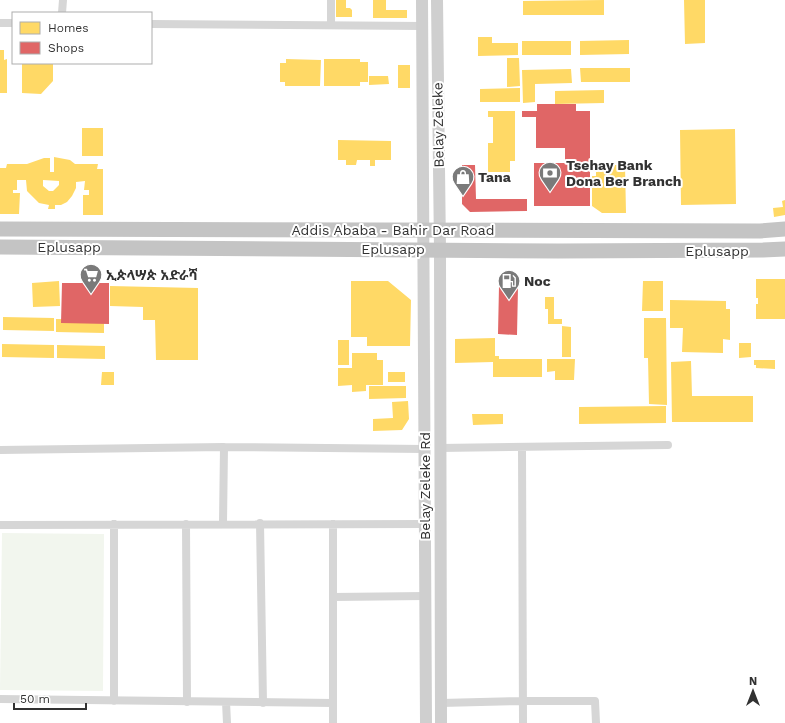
<svg xmlns="http://www.w3.org/2000/svg" width="785" height="723" font-family="'Work Sans','Noto Sans Ethiopic',sans-serif">
	<style>
		.green { fill: #f2f6ee }
		.homes { fill: #ffd966; fill-rule: evenodd }
		.shops { fill: #e06666 }
		.lines { fill: none; stroke-linecap: round; stroke-linejoin: round }
		.street { stroke: #d6d6d6; stroke-width: 8 }
		.secondary { stroke: #cfcfcf; stroke-width: 12 }
		.highway { stroke: #c4c4c4; stroke-width: 15 }
		.labels { text-anchor: middle; dominant-baseline: central; stroke-width: 4; stroke-linejoin: round; paint-order: stroke }
		.street-label { font-size: 14px; fill: #323232; stroke: #fff }
		.poi-label { font-size: 14px; font-weight: bold; fill: #323232; stroke: #fff; text-anchor: start }
	</style>
	<rect width="100%" height="100%" fill="#fff"/>
	<path class="green" d="M2 533 104 534 103 691 0 690Z"/>
	<path class="homes" d="M336 0H346V8H350L352 10V17H336Z
		M373 0H386V10H407V18H373Z
		M604 0V15H523V1Z
		M684 0H705V43L685 44Z
		M478 37H492V43H518V55L478 56Z
		M629 40V54L580 55V41Z
		M522 41H571V55H522Z
		M0 50H4V60L7 59V93H0Z
		M507 58H519L520 86 507 87Z
		M286 59 321 60 320 86H285V82H280V63H286Z
		M324 59H360V62H368V82H360V86H324Z
		M22 64H53V81L41 94 22 93Z
		M398 65H410V88H398Z
		M580 68H630V82H581Z
		M571 69 572 83 535 84V102L523 103 522 70Z
		M369 76H388L389 84 369 85Z
		M520 88V102H480V89Z
		M604 90V103L555 104V91Z
		M488 111H515V161H510V172H488V143H493V117H488Z
		M82 128H103V156H82Z
		M735 129 736 204 681 205 680 130Z
		M338 140 391 141V160H375V166H370V160H357L356 165H346V160H338Z
		M54 157 70 160 75 164H98L97 169H103V215H83V195H89V190H84L85 181 76 182V188L72 196 67 202 61 205H55V209H48L49 205 39 203 27 191 26 180H17V190H13V193H20L19 214H0V168H6L7 164H27L44 158H50V172H54ZM43 180 59 181V185L53 191H49L43 186Z
		M596 165H625L626 213H602L592 206V176H596Z
		M785 200V215L774 217 773 208 783 207 782 201Z
		M756 279H785V319H756V304H758V298H756Z
		M59 281 60 306 33 307 32 283Z
		M351 281H388L411 300 410 346H367V337H351Z
		M643 281H663V311H642Z
		M110 286 198 288V360H156L155 320H143V307L110 306Z
		M545 297H554V319H562V324H548V309H545Z
		M670 300 726 301V309H730V340L723 339V353L682 352 683 328H670Z
		M3 317 54 318V331L3 330Z
		M644 318H666L667 405 649 404 648 358H644Z
		M56 319 104 320V333L56 332Z
		M562 326 571 327V357H562Z
		M495 338V356H499V359H542V377H493V362L455 363V339Z
		M338 340H349V365H338Z
		M739 343H751V357L739 358Z
		M2 344 54 345V358L2 357Z
		M57 345 105 346V359L57 358Z
		M352 353H377V360H383V385H366V391L352 392V385L338 386V368H352Z
		M547 359H575L574 380H555V371L547 372Z
		M754 360H775V369L756 368V365H754Z
		M691 361 692 396H753V422H672L671 362Z
		M102 372H114V385H101Z
		M388 372H405V382H388Z
		M369 386H406V398L369 399Z
		M408 401 409 419 402 430 373 431V419L393 418 392 402Z
		M666 406V423L579 424V407Z
		M472 414H503V424L473 425Z"/>
	<path class="shops" d="M537 104H576V111H590V206H534V163H565V148H536V117H522V111H537Z
		M462 165H475L476 199H527V211L470 212 462 204Z
		M62 283H109V324L61 323Z
		M499 286 518 287 517 335 498 334Z"/>
	<g class="lines">
		<path class="street" d="M331 0V25
			M62 13 63 0
			M0 23H13
			M151 24 422 26
			M440 448 668 445
			M522 448 523 723
			M0 450 224 447 424 449
			M223 523 224 447
			M260 523 263 703
			M114 524V701
			M186 524 187 702
			M0 525 425 524
			M333 597 425 596
			M0 699 333 703
			M226 702 227 723
			M441 703 523 701H595L596 723
			M333 723V524"/>
		<path class="secondary" d="M422 0 426 723
			M437 0 440 250 441 723"/>
		<path class="highway" d="M0 229 760 231 785 229
			M0 247 558 251 763 250 785 249"/>
	</g>
	<defs>
		<g id="bank-pin" transform="scale(1.15)"><path d="M0 17L-7.5 6A9.5 9.5 0 1 1 7.5 6Z" fill="#7a7a7a" stroke="#fff"/><path d="M-6-4H6V4H-6ZM0-2.3a2.3 2.3 0 1 0 0 4.6a2.3 2.3 0 1 0 0-4.6Z" fill="#fff"/></g>
		<g id="shop-pin" transform="scale(1.15)"><path d="M0 17L-7.5 6A9.5 9.5 0 1 1 7.5 6Z" fill="#7a7a7a" stroke="#fff"/><path d="M-5-2.5h2.3a2.7 3.5 0 0 1 5.4 0H5L5.5 6h-11ZM-1.5-2.5h3a1.5 2.3 0 0 0-3 0Z" fill="#fff"/></g>
		<g id="supermarket-pin" transform="scale(1.15)"><path d="M0 17L-7.5 6A9.5 9.5 0 1 1 7.5 6Z" fill="#7a7a7a" stroke="#fff"/><path d="M-6-5.5h2.5l.6 2H6L4.5 2H-2.5L-4.4-4H-6ZM-1.5 3.2a1.3 1.3 0 1 0 .1 0ZM3 3.2a1.3 1.3 0 1 0 .1 0Z" fill="#fff"/></g>
		<g id="fuel-pin" transform="scale(1.15)"><path d="M0 17L-7.5 6A9.5 9.5 0 1 1 7.5 6Z" fill="#7a7a7a" stroke="#fff"/><path d="M-5.5-6h7V0h2V4h1.3V-2.5L3-4.5l.8-.8L6-3V5H2.5V1h-1V6h-7ZM-4.2-4.7v3.2H.2V-4.7Z" fill="#fff"/></g>
	</defs>
	<g fill-rule="evenodd">
		<use href="#bank-pin" x="550" y="173"/>
		<use href="#shop-pin" x="463" y="177"/>
		<use href="#supermarket-pin" x="91" y="275"/>
		<use href="#fuel-pin" x="509" y="281"/>
	</g>
	<g class="labels">
		<g class="street-label">
			<text transform="translate(438 125) rotate(-91)">Belay Zeleke</text>
			<text x="393" y="230">Addis Ababa - Bahir Dar Road</text>
			<text x="69" y="247">Eplusapp</text>
			<text x="393" y="249">Eplusapp</text>
			<text x="717" y="251">Eplusapp</text>
			<text transform="translate(425 486) rotate(-90)">Belay Zeleke Rd</text>
		</g>
		<g class="poi-label">
			<text x="566" y="165">Tsehay Bank<tspan x="566" dy="16">Dona Ber Branch</tspan></text>
			<text x="478" y="177">Tana</text>
			<text x="106" y="275">ኢጵላሣጵ አድራሻ</text>
			<text x="524" y="281">Noc</text>
		</g>
	</g>
	<rect x="12" y="12" width="140" height="52" fill="#ffffff" stroke="#adadad"/>
	<rect x="20" y="22" width="20" height="12" fill="#ffd966" stroke="#adadad"/>
	<text x="48" y="32" font-size="12" fill="#323232">Homes</text>
	<rect x="20" y="42" width="20" height="12" fill="#e06666" stroke="#adadad"/>
	<text x="48" y="52" font-size="12" fill="#323232">Shops</text>
	<g transform="translate(753 691)" stroke="#ffffff" stroke-width="3" paint-order="stroke">
	<path d="M0-3L7 15L0 10L-7 15Z" fill="#323232"/>
	<text y="-6" font-size="11" font-weight="bold" text-anchor="middle" fill="#323232">N</text>
	</g>
	<path d="M14 703v6h72v-6" fill="none" stroke="#323232" stroke-width="2"/>
	<text x="20" y="703" font-size="12" fill="#323232" stroke="#ffffff" stroke-width="3" paint-order="stroke">50 m</text>
</svg>
